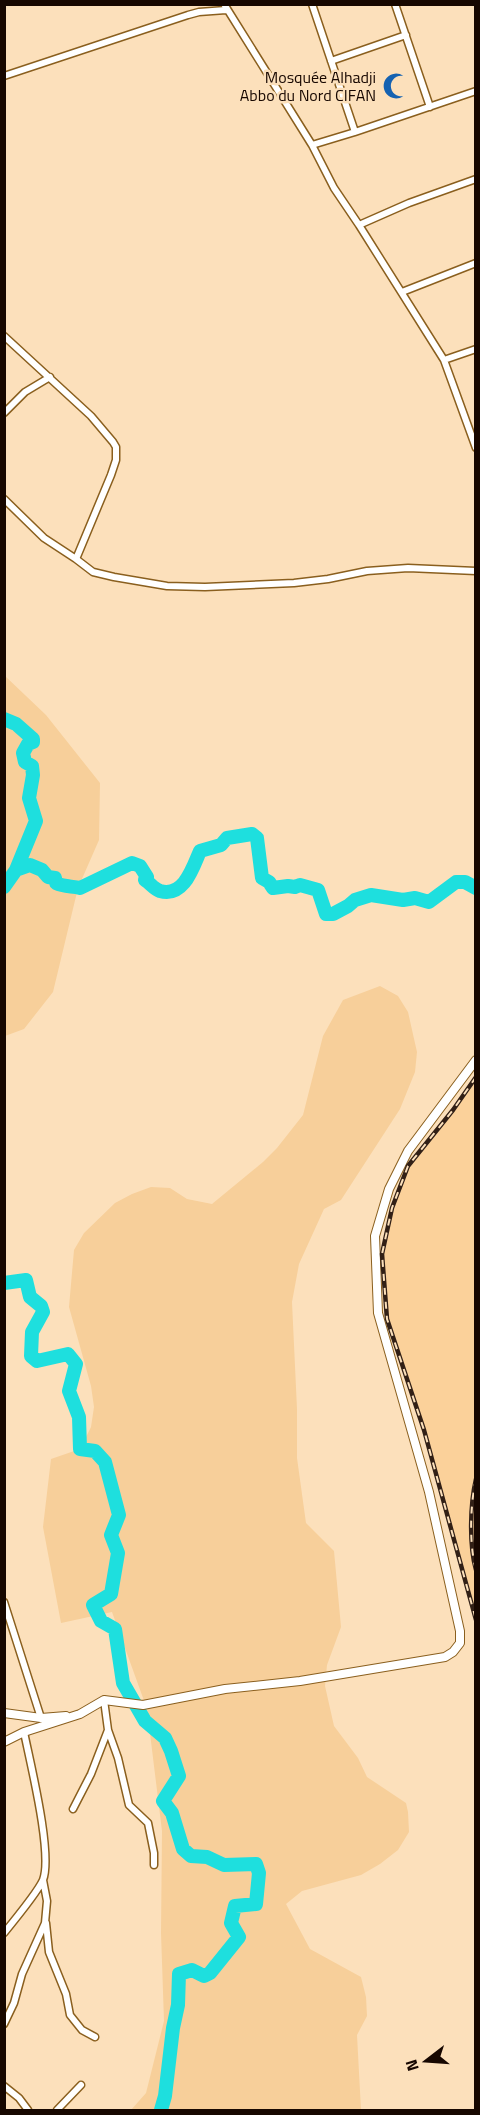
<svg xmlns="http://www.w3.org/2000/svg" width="480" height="2115" font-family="'Titillium Web',sans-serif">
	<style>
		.built { fill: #fbd19a }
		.green { fill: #f7cf9a }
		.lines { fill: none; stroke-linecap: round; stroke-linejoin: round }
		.river { stroke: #1edfde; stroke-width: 14 }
		.minor-casing { stroke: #8a5f1e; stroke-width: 9 }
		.tertiary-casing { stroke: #8a5f1e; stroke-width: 10 }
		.minor { stroke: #fff; stroke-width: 6 }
		.tertiary { stroke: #fff; stroke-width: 8 }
		.rail-casing { stroke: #322016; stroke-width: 4.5 }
		.rail { stroke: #fce0bb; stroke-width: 2; stroke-dasharray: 7; stroke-linecap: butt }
		.labels { text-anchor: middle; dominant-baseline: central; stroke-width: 5; stroke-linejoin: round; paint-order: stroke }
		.poi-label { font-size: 16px; fill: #170700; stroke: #fce0bb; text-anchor: end }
	</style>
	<rect width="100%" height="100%" fill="#fce0bb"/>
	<path class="built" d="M475 1077H476L475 1620 424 1430 387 1319 382 1254 392 1208 408 1166 453 1110Z"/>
	<path class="green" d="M4 675 46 715 100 783 99 840 78 888 53 992 24 1029 5 1036Z
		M380 986 398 996 408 1012 417 1052 415 1072 400 1109 341 1200 324 1209 299 1264 292 1302 297 1409V1458L306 1523 334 1551 341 1627 327 1665 325 1686 334 1726 358 1758 367 1777 406 1803 408 1812 409 1832 398 1850 380 1864 361 1875 302 1891 286 1904 310 1949 361 1977 366 1997 367 2016 357 2035 361 2110H131L146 2093 164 2021 161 1933 162 1831 147 1709 112 1612 61 1623 43 1527 51 1459 80 1449 91 1427 94 1407 91 1386 69 1307 74 1250 84 1233 115 1203 132 1194 151 1187 170 1188 187 1199 212 1204 263 1162 277 1148 303 1115 323 1036 343 1000Z"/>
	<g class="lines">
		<path class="river" d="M4 719 16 724 33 739V742L28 744 23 753 25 762 32 766 33 775 29 798 36 821 16 870 4 887
			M16 870 30 865 42 870 48 877 55 878 56 883C64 887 72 886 80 888L132 863 140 866 147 877 145 880C150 883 154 889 160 891 184 898 193 867 200 851L221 845 227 838 252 834 257 838 262 878 269 882 273 888 288 886 295 887 300 885 318 890 326 914H333L348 906 355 900 371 895 403 900 415 898 429 902 456 882H465L476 888
			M4 1283 26 1280 30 1297 41 1306 43 1312 32 1332 31 1356 37 1361 68 1354 76 1364 69 1391 79 1417 80 1449 95 1451 105 1462 119 1515 111 1535 118 1553 111 1594 93 1605 101 1621 115 1629 123 1683 145 1721 165 1738 171 1751 179 1776 163 1801 172 1813 183 1849 191 1856 207 1857 224 1865 256 1864 259 1873 256 1904 235 1906 231 1923 239 1937 210 1973 204 1976 192 1970 179 1974 178 2005 173 2028 165 2096 161 2110"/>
		<g class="minor-casing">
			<path id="minor" d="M224 4 312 145 334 188 359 225 444 360 476 448
				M312 4 355 132
				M395 4 430 107
				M331 61 406 35
				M4 76 188 15 199 12 226 10
				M312 145 355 132 476 91
				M359 225 409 203 476 179
				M402 292 476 263
				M4 336 91 416 113 442 116 447V460L111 475 76 559 93 572 114 577 167 586 205 587 294 583 328 579 367 571 408 568 476 571
				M444 360 476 349
				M4 413 25 392 50 377
				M4 499 44 538 76 559
				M4 1602 41 1718
				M108 1730 118 1758 129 1805 148 1823 154 1853V1865
				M73 1809 91 1774 108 1730 104 1700
				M46 1923 49 1952 66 1994 70 2015 82 2030 95 2037
				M4 1933C13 1922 38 1891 43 1880 53 1854 30 1762 24 1732
				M4 2024 14 2003 22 1974 45 1923 47 1901 43 1880
				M4 2086 19 2098 28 2110
				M57 2110 81 2085"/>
		</g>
		<g class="tertiary-casing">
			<path id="tertiary" d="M4 1713 41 1718 66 1716
				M4 1742 24 1732 80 1714 104 1700 143 1705 225 1689 300 1681 445 1657 453 1652 460 1643V1631L429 1492 378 1313 375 1236 389 1189 408 1151 476 1060"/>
		</g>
		<use href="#minor" class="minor"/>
		<use href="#tertiary" class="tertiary"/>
		<g class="rail-casing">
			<path id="rail" d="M476 1077 453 1110 408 1166 392 1208 382 1254 387 1319 424 1430 476 1620
				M476 1479C470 1505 469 1545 476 1570"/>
		</g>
		<use href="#rail" class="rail"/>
	</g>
	<defs>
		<g id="mosque-bare" transform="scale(2.07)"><path d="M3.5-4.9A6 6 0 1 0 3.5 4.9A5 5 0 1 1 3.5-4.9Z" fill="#1562b1" stroke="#fce0bb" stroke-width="2.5" paint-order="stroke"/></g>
	</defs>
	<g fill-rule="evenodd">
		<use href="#mosque-bare" x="396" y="86"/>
	</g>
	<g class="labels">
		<g class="poi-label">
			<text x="376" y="77">Mosquée Alhadji<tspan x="376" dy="18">Abbo du Nord CIFAN</tspan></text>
		</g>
	</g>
	<rect width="480" height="2115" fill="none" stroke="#170700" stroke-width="12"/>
	<g transform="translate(426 2061) rotate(253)" stroke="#fce0bb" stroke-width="4.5" paint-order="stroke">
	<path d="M0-4.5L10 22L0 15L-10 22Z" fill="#170700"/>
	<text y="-9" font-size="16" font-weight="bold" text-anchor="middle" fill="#170700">N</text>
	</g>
</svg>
